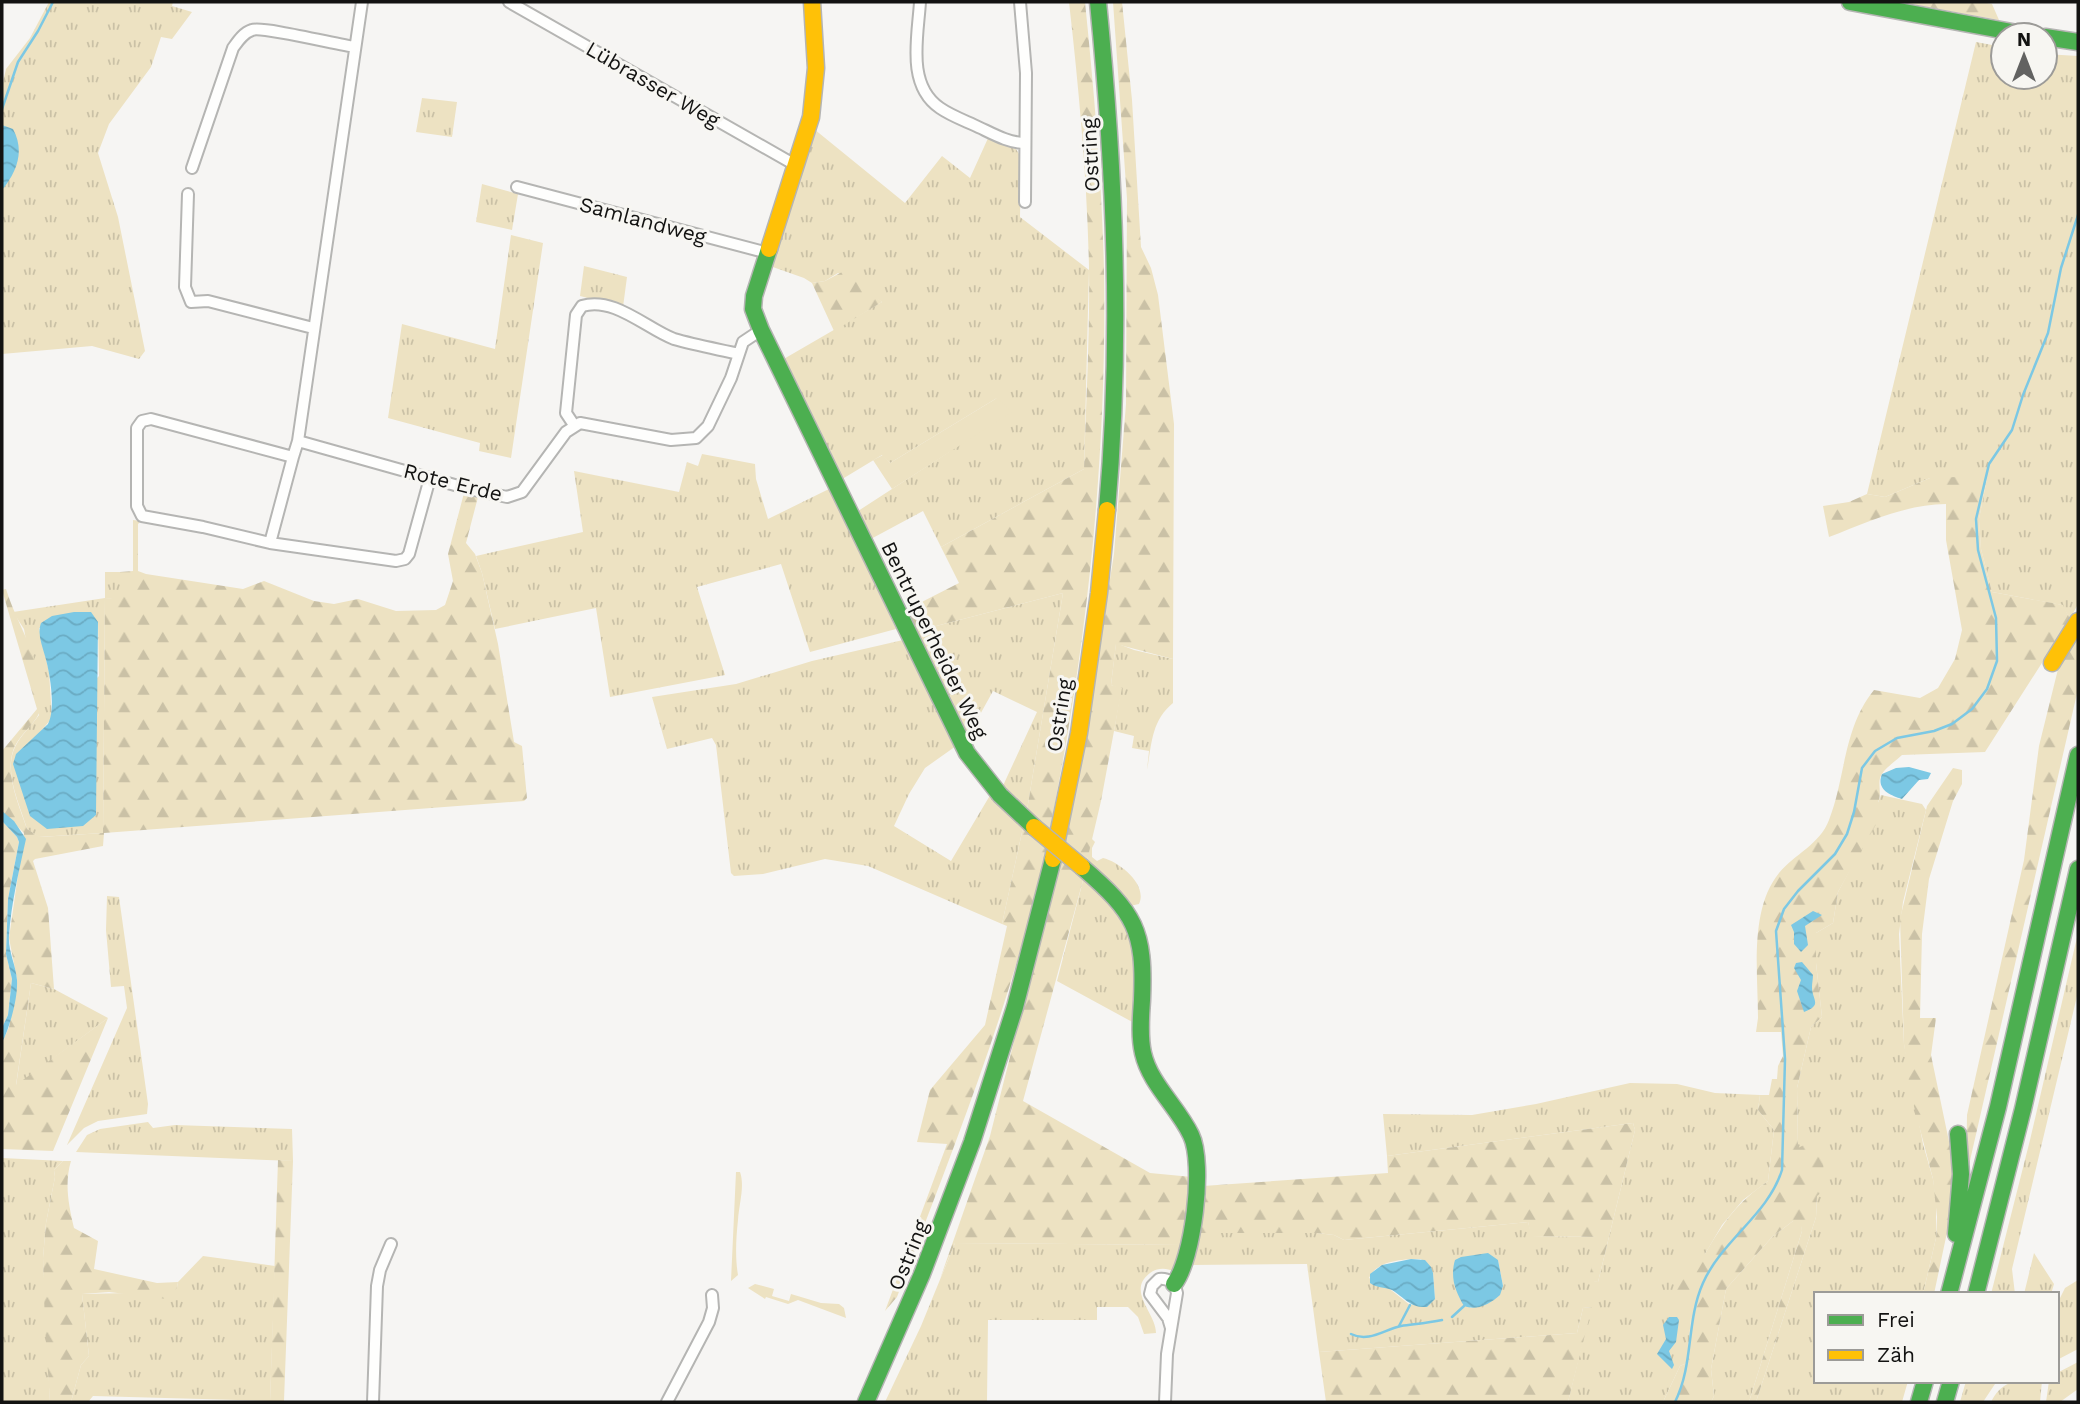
<svg xmlns="http://www.w3.org/2000/svg" width="2080" height="1404" font-family="'Work Sans',sans-serif">
	<style>
		.grass { fill: url(#grass-tufts); fill-rule: evenodd }
		.forest { fill: url(#forest-firs) }
		.garden { fill: #ede2c2 }
		.water { fill: url(#water-waves) }
		.lines { fill: none; stroke-linecap: round; stroke-linejoin: round }
		.stream { stroke: #7cc8e4; stroke-width: 2.5 }
		.street-casing { stroke: #b5b5b3; stroke-width: 14 }
		.fast-casing { stroke: #b5b5b3; stroke-width: 19 }
		.slow-casing { stroke: #b5b5b3; stroke-width: 19 }
		.street { stroke: #fefefd; stroke-width: 10 }
		.fast { stroke: #4caf50; stroke-width: 16 }
		.slow { stroke: #ffc107; stroke-width: 16 }
		.slow-bridge-casing { stroke: #b5b5b3; stroke-width: 19; stroke-linecap: butt }
		.slow-bridge { stroke: #ffc107; stroke-width: 16 }
		.labels { text-anchor: middle; dominant-baseline: central; stroke-width: 6; stroke-linejoin: round; paint-order: stroke }
		.street-label { font-size: 21px; fill: #131312; stroke: #f7f6f2 }
	</style>
	<defs>
		<pattern id="grass-tufts" width="24" height="20" patternUnits="userSpaceOnUse" patternTransform="scale(1.75)"><rect width="24" height="20" fill="#ede2c2"/><path d="M3 7l-1-3M5 7V3M7 7l1-3M15 17l-1-3M17 17v-4M19 17l1-3" fill="none" stroke="#cac1a6"/></pattern>
		<pattern id="forest-firs" width="22" height="20" patternUnits="userSpaceOnUse" patternTransform="scale(1.75)"><rect width="22" height="20" fill="#ede2c2"/><path d="M5 1l3.5 6h-7zM16 11l3.5 6h-7z" fill="#cac1a6"/></pattern>
		<pattern id="water-waves" width="16" height="10" patternUnits="userSpaceOnUse" patternTransform="scale(1.75)"><rect width="16" height="10" fill="#7cc8e4"/><path d="M0 5q4-4 8 0t8 0" fill="none" stroke="#6aabc3"/></pattern>
	</defs>
	<rect width="100%" height="100%" fill="#f6f5f3"/>
	<path class="grass" d="M49 2H173L172 6 192 12 172 39 161 37 151 67 109 124 98 153 118 217 145 351 139 359 92 346 2 354V87L6 69 30 38Z
		M1976 42 2003 47V77H2045V54L2078 56V604L2070 619 2062 605 1992 592 1981 549 1979 519 1987 478H1930L1885 497 1867 494Z
		M422 98 457 102 452 137 416 132Z
		M814 129 905 203 942 156 970 178 989 136 1016 149 1021 157 1020 217 1089 270 1084 469 941 547 923 511 869 540 855 513 949 452 997 398 890 463 882 455 839 481 782 360 882 302 838 273 825 281 812 283 804 278 770 266Z
		M482 184 518 194 512 230 476 222Z
		M511 235 543 243 511 458 479 451 480 443 388 418 402 324 495 349Z
		M584 266 627 277 623 307 580 296Z
		M702 454 755 464 756 479 768 519 831 488 896 629 810 652 781 564 697 587 725 675 610 697 596 608 495 629 482 573 476 556 583 532 574 471 679 492 687 462 698 466Z
		M105 572H120V600L105 598 103 833 39 837 27 829C20 805 3 772 15 747 20 736 32 725 39 715L24 629 13 612 105 598ZM98 622 99 676 13 764 52 718 49 672 39 628Z
		M1063 593 1026 816 1001 790 1037 712 993 691 966 740 913 632Z
		M903 640 956 746 925 768 909 794 894 826 951 861 992 792 1024 823 1002 924 868 866 825 859 763 874 734 876 731 873 716 745 712 738 667 749 652 697 736 684 812 661Z
		M1116 643 1134 650 1173 659V703C1151 721 1152 744 1147 770L1149 751 1132 748 1134 736 1114 731 1121 689 1111 685Z
		M1881 795 1922 804 1926 810 1903 902 1899 934 1904 1044 1923 1144 1933 1179 1936 1199V1238L1923 1294H1816V1381H1908L1902 1402H1756L1816 1217 1817 1196 1798 1148 1797 1088 1811 1027 1822 1017 1816 963V933L1833 923 1838 892 1854 862Z
		M1091 838 1095 842 1092 848V857L1097 861 1103 858C1120 862 1148 885 1139 904L1130 906 1086 865Z
		M1085 873 1115 902 1137 948 1136 1024 1057 981Z
		M107 896 119 897 148 1104 147 1114 98 1121 84 1128 67 1145 127 1008 124 986 111 987 106 930Z
		M2078 933V992L2012 1269 2015 1294H1991L2030 1140Z
		M31 983 54 989 108 1018 16 1086Z
		M1630 1083 1677 1084 1715 1093 1760 1095 1758 1110 1774 1130 1768 1181 1743 1200 1722 1225 1705 1254 1691 1317 1687 1363 1680 1366 1663 1402H1568L1591 1307 1583 1308 1577 1333 1319 1352 1307 1264 1189 1265 1195 1233H1317L1334 1235 1344 1240 1528 1222 1532 1236 1600 1237 1589 1280 1598 1282 1635 1130 1633 1123 1387 1156 1383 1114 1472 1115 1536 1104ZM1421 1259 1433 1273 1435 1299 1410 1305 1391 1290 1369 1278C1377 1260 1404 1259 1421 1259ZM1498 1260 1503 1286C1494 1301 1487 1306 1470 1308Z
		M148 1122 153 1128 175 1125 292 1129 293 1161 76 1152 87 1135 100 1129Z
		M2 1158 63 1161 54 1170 55 1177 46 1223 43 1258 50 1402H2Z
		M1793 1221H1801L1802 1231 1749 1402H1711L1714 1396 1711 1369 1726 1289 1772 1237Z
		M955 1243 1181 1245 1176 1272C1167 1268 1158 1267 1150 1273 1126 1291 1156 1313 1156 1333L1144 1334 1138 1317 1128 1307H1097V1320H988L987 1402H885L921 1326Z
		M2034 1253 2054 1284 2051 1294H2024Z
		M203 1256 275 1266 270 1401 93 1396 88 1402H71L81 1365 89 1356 82 1294 129 1293 177 1288 178 1282Z
		M2078 1280V1349L2057 1360V1304L2065 1288Z
		M2078 1362V1389L2060 1402H2046L2049 1381H2057V1373Z
		M1966 1381H1997L1983 1402H1960Z
		M2042 1381 2040 1402H1991C2003 1378 2018 1381 2042 1381Z"/>
	<path class="forest" d="M1069 2H1085C1094 91 1102 181 1104 271 1107 459 1087 648 1049 833L1026 816 1063 593 913 632 904 611 959 583 941 547 1084 469C1086 401 1090 334 1089 267 1087 178 1079 90 1069 2Z
		M1113 2H1122L1132 100 1141 247 1151 268 1158 295 1174 424 1173 659 1116 644 1111 685 1122 688 1101 801 1086 865 1064 844 1085 737 1114 554 1126 404 1127 199Z
		M1900 2H1982L1992 4 1999 20Z
		M844 271 882 302 834 331 812 283 825 281Z
		M1983 476 1987 478 1979 519 1981 549 1992 592 2063 605 2070 619 1985 752 1902 755C1896 761 1883 769 1880 778 1878 786 1882 794 1878 802L1883 812 1838 892 1833 923 1816 933V963L1822 1017 1811 1027 1797 1088 1798 1148 1814 1140 1823 1147 1824 1190 1817 1196 1816 1217 1756 1402H1749L1802 1231 1800 1221H1793L1772 1237 1726 1289 1711 1369 1714 1396 1711 1402H1663L1680 1366 1687 1363 1691 1317 1674 1303 1678 1261 1705 1254C1725 1220 1736 1204 1768 1181L1774 1130 1758 1110 1760 1095H1769L1772 1079H1777L1778 1066 1783 1056 1781 1032H1756L1758 1018C1758 973 1749 910 1779 873 1795 854 1820 844 1829 820 1846 776 1843 728 1874 690L1920 698 1938 688 1955 659 1962 630 1946 540V504C1906 504 1866 523 1829 537L1823 506 1849 502 1867 494 1885 497 1930 478Z
		M464 493 478 497 466 543 475 554 482 573 498 644 514 742 522 746 527 798 524 801 104 833 103 846 35 859 33 861 48 908 54 989 31 983 16 1085 108 1018 53 1151 2 1149V1043L9 1027 16 990 17 979 9 938 24 833 2 811V751L37 709 2 590 6 589C17 625 43 661 42 701 41 721 24 729 15 746 3 771 19 805 27 829L40 837 103 833 105 598 120 599V572L133 571V520L141 521 138 524V571L146 574 243 589 264 581 314 601 334 604 358 599 396 611 436 610 445 605 453 581 448 554Z
		M2078 625V689L1966 1178 1967 1115 2024 860 2039 746 2060 661Z
		M1953 768 1962 770V784L1953 801 1929 879 1922 934 1920 1018H1936L1931 1055 1952 1156 1953 1204 1934 1294H1923L1936 1238 1937 1217 1933 1179 1910 1091 1904 1044 1900 919 1927 806Z
		M2 821 17 837 19 842 8 899 6 954 12 979 8 1015 2 1028Z
		M1024 823 1047 844C1014 1000 953 1148 897 1297L885 1311 947 1144 917 1142 930 1090 985 1025 1007 926 1002 924Z
		M1061 856 1085 873 1023 1101 1150 1173 1192 1177 1181 1245 955 1243 940 1279 990 1136Z
		M1633 1123 1635 1130 1598 1282 1588 1281 1599 1237 1531 1236 1528 1222 1344 1240 1334 1235 1317 1233H1195L1203 1186 1388 1173 1387 1156Z
		M278 1160 293 1161 284 1401H270Z
		M63 1161H71C64 1184 69 1206 74 1228L98 1241 94 1269 157 1283 178 1282 177 1288 167 1299 109 1292 82 1294 89 1356 81 1365 71 1402H50L45 1328 43 1258 46 1223 55 1177 54 1170Z
		M1592 1307 1568 1402H1326L1319 1352 1577 1333 1583 1308Z"/>
	<path class="garden" d="M997 398 1012 412 892 489 873 460 883 455 890 463Z
		M736 1172H740C745 1186 739 1204 738 1220 736 1238 735 1258 738 1275L731 1281Z
		M755 1284 774 1289 772 1296 789 1301 791 1294 821 1303 839 1304 844 1308 846 1318 798 1300 788 1304 766 1297 765 1299 748 1288Z"/>
	<path class="water" d="M2 125 13 129C25 151 17 172 2 190Z
		M74 612H91L98 622 96 815 83 826 47 829 30 816 13 764 16 754 48 724C56 709 50 673 45 656 42 645 37 634 41 623L52 616Z
		M1909 767 1931 773 1928 779 1919 780 1902 799C1889 795 1876 789 1882 774L1896 768Z
		M2 811 14 821 26 839C19 871 11 904 9 936 8 951 16 965 17 980 18 999 10 1026 2 1043V1028L8 1015 12 979 6 954 8 899 19 842 17 837 2 821Z
		M1813 911 1822 915 1805 926 1808 945 1801 952 1794 944V932L1791 925Z
		M1802 962 1813 975C1813 979 1812 983 1812 987 1812 1000 1823 1005 1804 1012L1797 991 1801 980 1794 968 1796 963Z
		M1488 1253 1498 1260 1503 1286 1500 1295C1490 1304 1477 1311 1464 1306 1455 1291 1450 1277 1455 1260L1461 1257Z
		M1411 1259 1425 1260 1431 1267 1433 1273 1435 1299 1427 1307C1410 1308 1405 1298 1392 1290 1384 1287 1376 1288 1370 1283V1274L1382 1265Z
		M1669 1317H1677L1679 1320 1676 1342 1669 1351 1674 1365 1672 1369 1657 1354 1666 1339 1663 1325Z"/>
	<g class="lines">
		<path class="stream" d="M2 109 18 62 38 31 53 2
			M1452 1317 1464 1306
			M1399 1326 1410 1305
			M1351 1334C1369 1343 1385 1329 1401 1326 1415 1324 1428 1323 1442 1320
			M1675 1402C1694 1364 1686 1321 1703 1283 1722 1240 1768 1215 1782 1170L1785 1059 1776 931 1784 909 1798 891 1835 854 1847 834 1854 812 1862 768 1875 751 1897 738 1934 731 1952 724 1972 709 1987 689 1997 661 1996 618 1978 550 1976 519 1989 464 2012 430 2023 395 2048 333 2061 268 2078 215"/>
		<g class="street-casing">
			<path id="street" d="M509 2 797 166
				M920 2C918 36 906 85 940 108 950 115 963 120 974 125 990 132 1007 143 1025 143
				M1020 2 1026 73 1025 202
				M192 168 233 48C238 41 243 33 252 30 262 26 339 45 355 47
				M517 187 768 253
				M188 194 185 287 191 302 208 301 313 328
				M574 425 566 413 576 315 582 306C614 296 647 329 674 339 695 345 717 349 739 354
				M298 441 362 2
				M430 478 409 554 405 559 396 561 270 543 203 527 142 516 137 506V428L142 421 151 419 293 457 298 441 469 489 507 497 522 492 566 432 580 423 671 440 696 438 708 426 731 378 743 342 761 330
				M270 543 293 457
				M373 1402 377 1286 380 1270 391 1244
				M667 1402 709 1322 713 1308 712 1295
				M1165 1402 1167 1354 1177 1293C1175 1283 1168 1278 1159 1279L1152 1286 1150 1294 1168 1318 1171 1328"/>
		</g>
		<g class="fast-casing">
			<path id="fast" d="M1098 2C1115 171 1122 340 1107 510
				M1850 2 2028 35
				M2045 37 2078 42
				M769 249 754 296 753 309 761 330 967 753 1000 795 1034 827
				M1082 867C1135 913 1145 930 1142 1000 1141 1017 1139 1035 1143 1053 1150 1084 1177 1106 1191 1135 1205 1164 1193 1260 1174 1284
				M1956 1234 1961 1174 1958 1134
				M1949 1294 1998 1107 2078 755
				M1976 1294 2023 1109 2078 869
				M866 1402 922 1274 972 1142 1015 1007 1053 859
				M1919 1402 1925 1381
				M1945 1402 1951 1381"/>
		</g>
		<g class="slow-casing">
			<path id="slow" d="M769 249 811 117 816 68 812 2
				M2052 663 2078 621
				M1053 859 1079 733 1099 593 1107 510"/>
		</g>
		<use href="#street" class="street"/>
		<use href="#fast" class="fast"/>
		<use href="#slow" class="slow"/>
		<g class="slow-bridge-casing">
			<path id="slow-bridge" d="M1034 827 1082 867"/>
		</g>
		<use href="#slow-bridge" class="slow-bridge"/>
	</g>
	<g class="labels">
		<g class="street-label">
			<text transform="translate(653 84) rotate(30)">Lübrasser Weg</text>
			<text transform="translate(1090 155) rotate(-93)">Ostring</text>
			<text transform="translate(643 220) rotate(15)">Samlandweg</text>
			<text transform="translate(453 482) rotate(14)">Rote Erde</text>
			<text transform="translate(935 640) rotate(64)">Bentruperheider Weg</text>
			<text transform="translate(1059 715) rotate(-81)">Ostring</text>
			<text transform="translate(908 1255) rotate(-68)">Ostring</text>
		</g>
	</g>
	<rect width="2080" height="1404" fill="none" stroke="#131312" stroke-width="7"/>
	<rect x="1814" y="1292" width="245" height="91" fill="#f7f6f2" stroke="#9c9b98" stroke-width="2"/>
	<rect x="1828" y="1315" width="35" height="10" fill="#4caf50" stroke="#9c9b98" stroke-width="2"/>
	<text x="1877" y="1327" font-size="21" fill="#131312">Frei</text>
	<rect x="1828" y="1350" width="35" height="10" fill="#ffc107" stroke="#9c9b98" stroke-width="2"/>
	<text x="1877" y="1362" font-size="21" fill="#131312">Zäh</text>
	<g transform="translate(2024 56)"><circle r="33" fill="#f7f6f2" stroke="#9c9b98" stroke-width="2"/>
	<path d="M0-5L12 26L0 18L-12 26Z" fill="#626261"/>
	<text y="-10" font-size="19" font-weight="bold" text-anchor="middle" fill="#131312">N</text>
	</g>
</svg>
